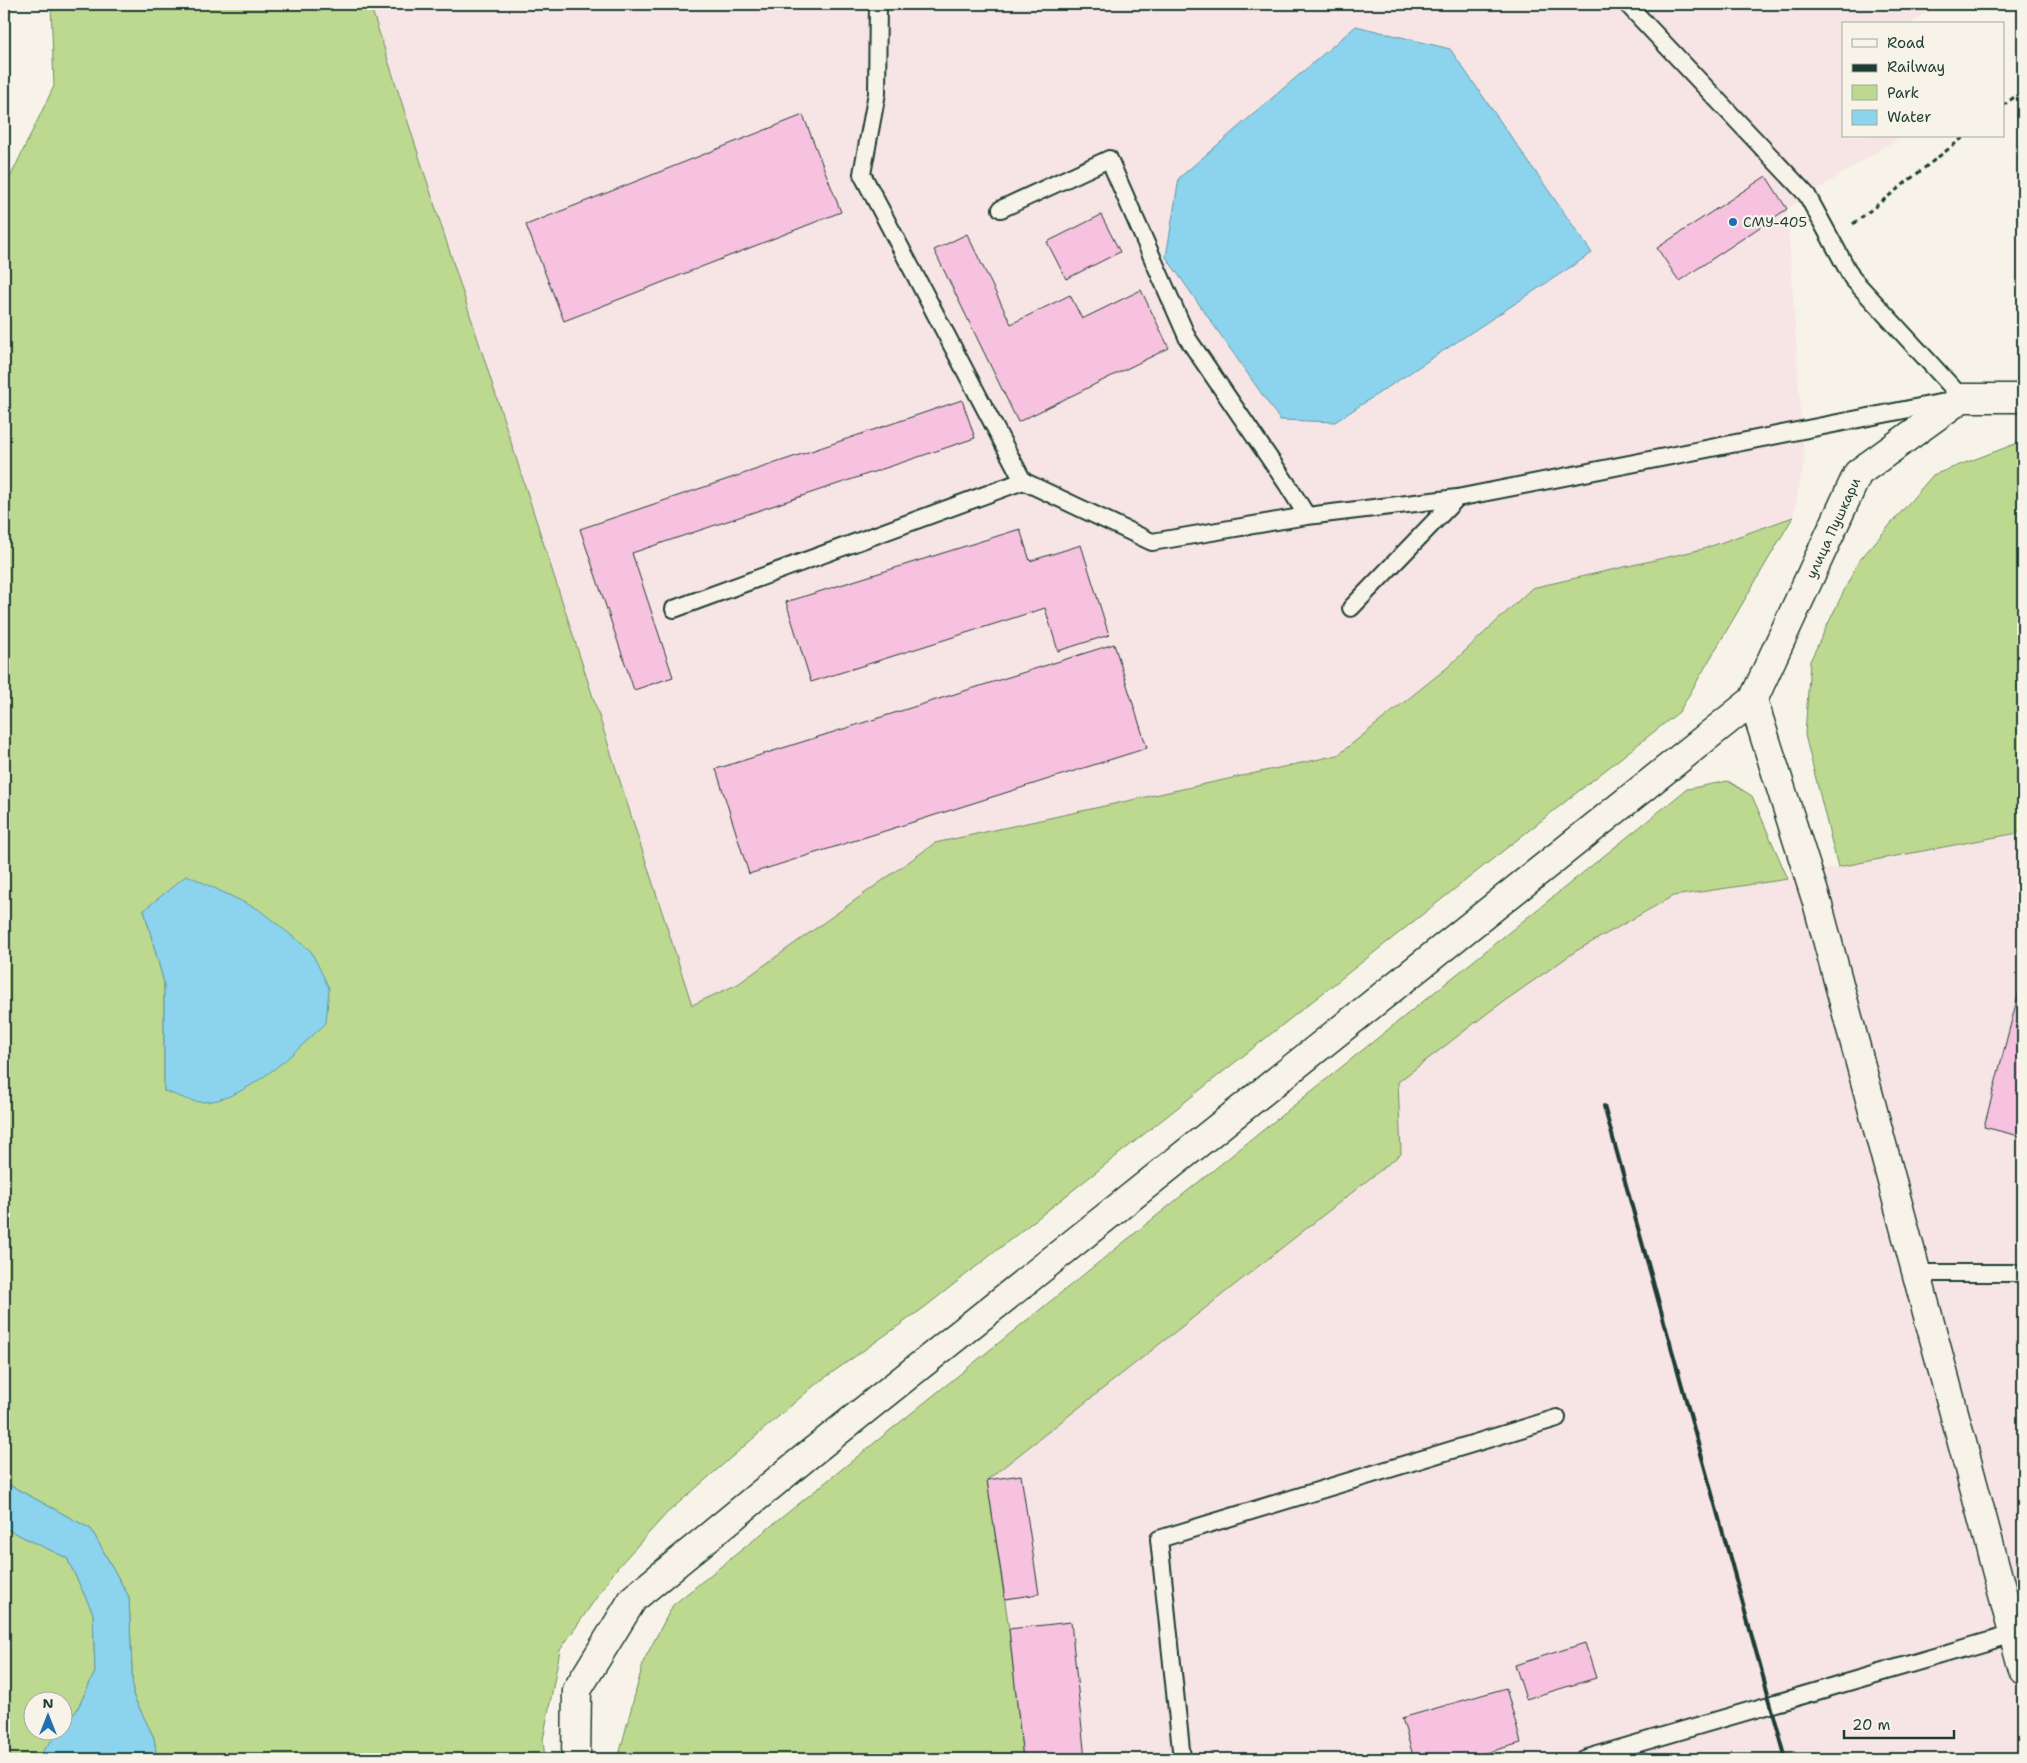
<svg xmlns="http://www.w3.org/2000/svg" width="2027" height="1763" font-family="'Shantell Sans',sans-serif">
	<style>
		.built { fill: #f7e4e5 }
		.green { fill: #bdd990; stroke: #6e8b62; fill-rule: evenodd }
		.water { fill: #8cd4ee; stroke: #6098a4 }
		.building { fill: #f7c2df; stroke: #1f3d34 }
		.lines { fill: none; stroke-linecap: round; stroke-linejoin: round }
		.service-casing { stroke: #1f3d34; stroke-width: 20 }
		.minor-casing { stroke: #1f3d34; stroke-width: 31 }
		.path { stroke: #1f3d34; stroke-width: 3; stroke-dasharray: 5 4; stroke-linecap: butt }
		.service { stroke: #f7f3e8; stroke-width: 16 }
		.minor { stroke: #f7f3e8; stroke-width: 28 }
		.rail { stroke: #1f3d34; stroke-width: 4 }
		.poi-dot { fill: #1f6fb2; stroke: #f7f3e8; stroke-width: 2 }
		.labels { text-anchor: middle; dominant-baseline: central; stroke-width: 4.5; stroke-linejoin: round; paint-order: stroke }
		.poi-label { font-size: 14px; fill: #1f3d34; stroke: #f7f3e8; text-anchor: start }
		.street-label { font-size: 14px; fill: #1f3d34; stroke: #f7f3e8 }
	</style>
	<rect width="100%" height="100%" fill="#f7f3e8"/>
	<filter id="ink" filterUnits="userSpaceOnUse"><feTurbulence type="fractalNoise" baseFrequency=".02" numOctaves="2"/><feDisplacementMap in="SourceGraphic" scale="10" xChannelSelector="R" yChannelSelector="G"/><feConvolveMatrix kernelMatrix="1 2 1 2 8 2 1 2 1" color-interpolation-filters="sRGB"/></filter>
	<g filter="url(#ink)">
		<path class="built" d="M370 4H1936L1910 24H1843V136H1901L1787 209 1804 461 1793 517 1703 549 1533 588 1448 667 1338 755 935 843 738 984 692 1006Z
			M2023 832V1759H1023L1009 1629 987 1480 1401 1155 1397 1082 1493 1009 1576 951 1673 896 1788 879 1838 867Z"/>
		<path class="green" d="M51 4H370L692 1005 738 984 935 843 1338 755 1448 667 1532 588 1703 549 1793 517 1679 712 925 1307 816 1384 667 1513 617 1568 560 1650 543 1740 545 1759H157L154 1738 133 1695 129 1597 91 1529 4 1482V190L54 86ZM144 910 329 988 164 1091V983Z
			M2023 441V832L1838 867 1805 735 1810 661 1858 562 1933 475Z
			M1728 781 1752 796 1788 879 1673 896 1576 951 1493 1009 1398 1082 1401 1154 987 1480 1009 1629 1023 1759H618L644 1660 673 1605 1687 789Z
			M4 1528 67 1558 93 1613 95 1672 77 1710 63 1727 62 1700H32V1730L60 1731 36 1759H4Z"/>
		<path class="water" d="M1356 26 1450 49 1592 253 1335 422 1280 420 1166 257 1179 178Z
			M187 875 258 909 311 951 329 988 326 1023C296 1051 244 1103 201 1102 189 1102 175 1094 164 1091V983L144 910Z
			M4 1482 91 1529 129 1597 133 1695 154 1738 157 1759H36L60 1731 62 1730 63 1727 77 1710 95 1672 93 1613 67 1558 4 1528Z"/>
		<path class="building" d="M803 115 841 212 564 321 526 225Z
			M1766 176 1787 209 1679 281 1657 248Z
			M1101 215 1120 252 1066 279 1047 242Z
			M967 234 1011 324 1070 295 1082 319 1141 290 1169 348 1018 422 934 250Z
			M962 400 975 438 632 553 673 677 634 690 580 529Z
			M1020 529 1030 561 1081 545 1109 635 1058 651 1045 608 811 682 786 602Z
			M1114 644 1147 748 749 874 716 769Z
			M2019 992 2023 993V1137L1984 1127Z
			M1021 1475 1039 1594 1005 1599 987 1480Z
			M1071 1622 1085 1759H1023L1009 1629Z
			M1585 1643 1596 1678 1526 1699 1515 1665Z
			M1506 1688 1521 1743 1463 1759H1414L1402 1718Z"/>
		<g class="lines">
			<g class="service-casing">
				<path id="service" d="M878 4 877 93 862 174 1023 481
					M1627 4 1807 195 1852 278 1962 398
					M1001 209 1109 159 1188 339 1287 484 1307 516
					M1351 608 1457 498 1950 401
					M674 609 1023 481 1152 542 1307 516 1457 498
					M1916 1273H2023
					M1182 1759 1159 1539 1557 1418
					M1584 1759 2013 1634"/>
			</g>
			<g class="minor-casing">
				<path id="minor" d="M1753 700 1817 902 2023 1670
					M576 1759 577 1690 633 1599 807 1456 1753 700 1858 473 1962 398H2023"/>
			</g>
			<path class="path" d="M2003 106 2023 90
				M1853 224 1965 136"/>
			<use href="#service" class="service"/>
			<use href="#minor" class="minor"/>
			<path class="rail" d="M1604 1106 1786 1759"/>
		</g>
	</g>
	<circle class="poi-dot" cx="1733" cy="222" r="5"/>
	<g class="labels">
		<g class="poi-label">
			<text x="1743" y="222">СМУ-405</text>
		</g>
		<g class="street-label">
			<text transform="translate(1833 528) rotate(-65)">улица Пушкари</text>
		</g>
	</g>
	<rect width="2027" height="1763" fill="none" stroke="#f7f3e8" stroke-width="20"/>
	<rect x="10" y="10" width="2007" height="1743" fill="none" stroke="#1f3d34" stroke-width="2" filter="url(#ink)"/>
	<rect x="1842" y="22" width="162" height="115" fill="#f7f3e8" stroke="#a1aaa0"/>
	<rect x="1852" y="39" width="25" height="8" fill="#f7f3e8" stroke="#a1aaa0"/>
	<text x="1887" y="48" font-size="15" fill="#1f3d34">Road</text>
	<rect x="1852" y="64" width="25" height="8" fill="#1f3d34" stroke="#a1aaa0"/>
	<text x="1887" y="72" font-size="15" fill="#1f3d34">Railway</text>
	<rect x="1852" y="85" width="25" height="15" fill="#bdd990" stroke="#a1aaa0"/>
	<text x="1887" y="98" font-size="15" fill="#1f3d34">Park</text>
	<rect x="1852" y="110" width="25" height="15" fill="#8cd4ee" stroke="#a1aaa0"/>
	<text x="1887" y="122" font-size="15" fill="#1f3d34">Water</text>
	<g transform="translate(48 1716)"><circle r="24" fill="#f7f3e8" stroke="#a1aaa0"/>
	<path d="M0-4L9 19L0 12L-9 19Z" fill="#1f6fb2"/>
	<text y="-8" font-size="14" font-weight="bold" text-anchor="middle" fill="#1f3d34">N</text>
	</g>
	<path d="M1844 1730v8h110v-8" fill="none" stroke="#1f3d34" stroke-width="2.5"/>
	<text x="1852" y="1730" font-size="15" fill="#1f3d34" stroke="#f7f3e8" stroke-width="4" paint-order="stroke">20 m</text>
</svg>
